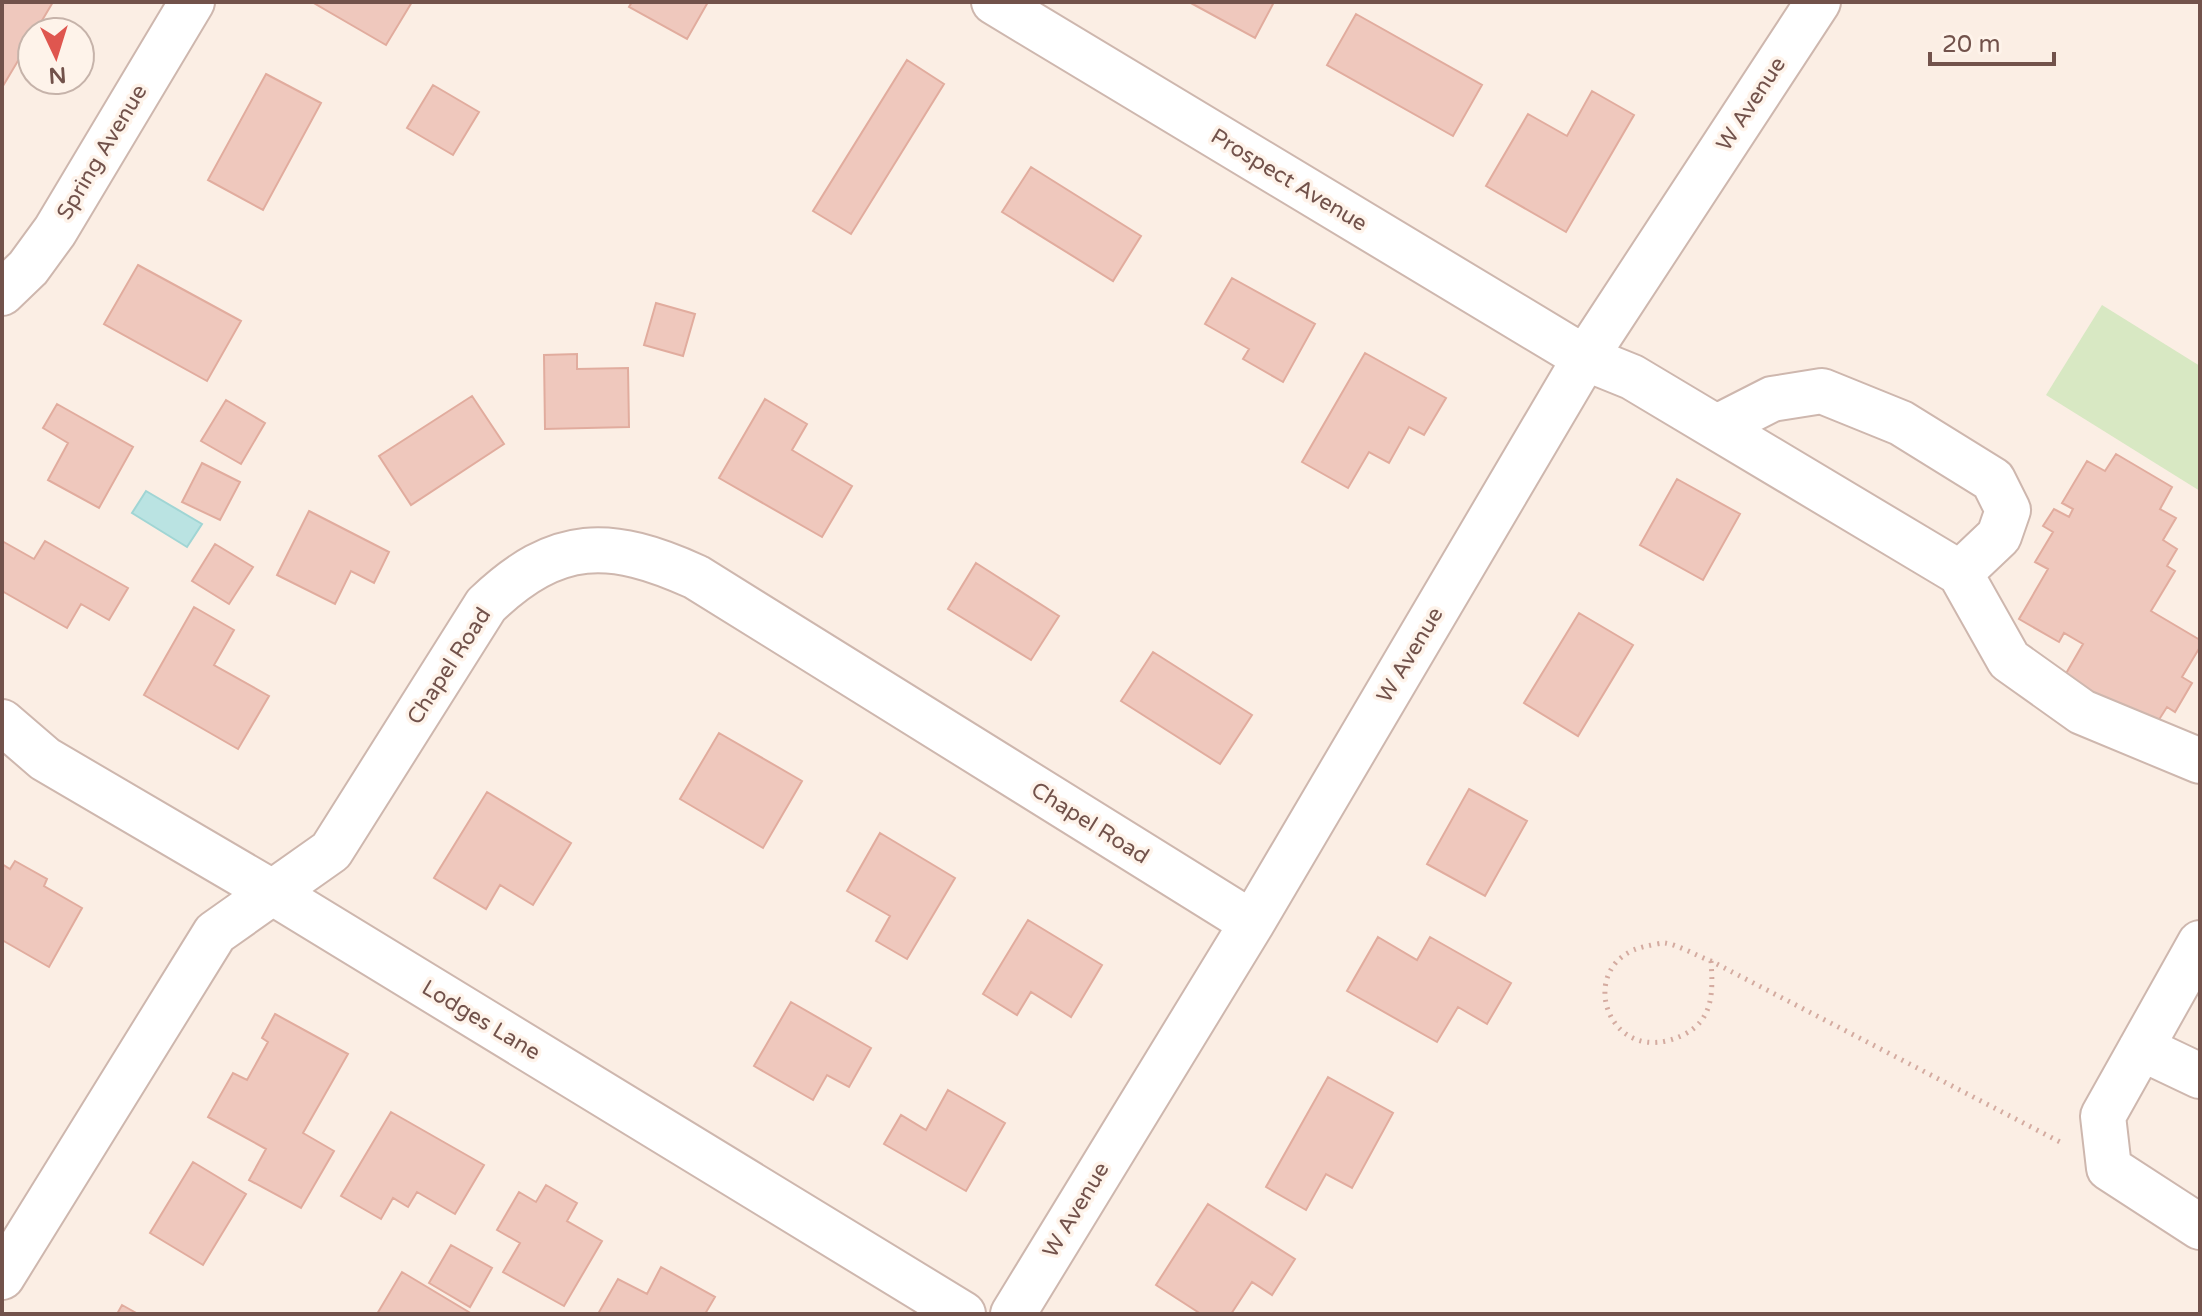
<svg xmlns="http://www.w3.org/2000/svg" width="2202" height="1316" font-family="'Varela Round',sans-serif">
	<style>
		.green { fill: #d8e8c3 }
		.water { fill: #bae3e2; stroke: #a0d5d4; stroke-width: 2 }
		.building { fill: #efc8bd; stroke: #e1ac9e; stroke-width: 2 }
		.lines { fill: none; stroke-linecap: round; stroke-linejoin: round }
		.minor-casing { stroke: #ceb7ae; stroke-width: 48 }
		.path { stroke: #d4aba0; stroke-width: 5; stroke-dasharray: 2 6; stroke-linecap: butt }
		.minor { stroke: #fff; stroke-width: 44 }
		.labels { text-anchor: middle; dominant-baseline: central; stroke-width: 7; stroke-linejoin: round; paint-order: stroke }
		.street-label { font-size: 22px; fill: #72524b; stroke: #fef3ea }
	</style>
	<rect width="100%" height="100%" fill="#fbeee4"/>
	<path class="green" d="M2102 305 2200 366V491L2046 395Z"/>
	<path class="water" d="M146 491 202 524 187 547 132 513Z"/>
	<path class="building" d="M2 2H53L3 86 2 85Z
		M312 2H412L386 45Z
		M632 2H708L687 39 629 7Z
		M1189 2H1274L1255 38Z
		M1356 14 1482 85 1453 136 1327 65Z
		M907 60 944 84 851 234 813 211Z
		M266 74 321 103 263 210 208 180Z
		M433 85 479 112 453 155 407 128Z
		M1592 91 1634 115 1566 232 1486 186 1528 114 1567 136Z
		M1031 167 1141 236 1113 281 1002 212Z
		M138 265 241 321 207 381 104 324Z
		M1232 278 1315 324 1283 382 1243 359 1249 349 1205 324Z
		M656 303 695 314 683 356 644 345Z
		M1365 353 1446 398 1424 435 1409 427 1389 463 1369 452 1348 488 1302 462Z
		M577 354V369L628 368 629 427 545 429 544 355Z
		M472 396 504 444 411 505 379 456Z
		M765 399 807 424 792 450 852 486 822 537 719 478Z
		M226 400 265 423 241 464 201 441Z
		M57 404 133 447 99 508 48 480 68 443 43 428Z
		M2116 454 2172 487 2160 509 2176 518 2163 540 2177 549 2167 566 2175 571 2151 611 2200 640V647L2182 677 2192 683 2175 712 2167 707 2153 729 2061 682 2083 644 2064 633 2059 642 2019 619 2048 569 2035 562 2053 532 2043 526 2054 509 2069 517 2073 509 2062 503 2087 461 2105 471Z
		M202 463 240 482 220 520 182 502Z
		M1677 479 1740 514 1703 580 1640 545Z
		M309 511 389 552 374 583 351 571 335 604 277 575Z
		M2 541 34 559 45 541 128 588 109 620 81 604 67 628 2 591Z
		M215 544 253 567 229 604 192 581Z
		M976 563 1059 616 1031 660 948 609Z
		M194 607 234 630 214 665 269 696 238 749 144 695Z
		M1579 613 1633 645 1578 736 1524 703Z
		M1153 652 1252 715 1220 764 1121 701Z
		M719 733 802 781 763 848 680 799Z
		M1469 789 1527 821 1485 896 1427 864Z
		M487 792 571 843 533 905 500 885 486 909 434 878Z
		M880 833 955 878 907 959 876 941 890 916 847 891Z
		M15 861 47 879 44 886 82 908 49 967 2 940V864L10 869Z
		M1028 920 1102 965 1071 1017 1031 992 1017 1015 983 994Z
		M1378 937 1417 960 1430 937 1511 983 1487 1024 1458 1007 1437 1042 1347 991Z
		M791 1002 871 1048 849 1087 827 1075 813 1100 754 1066Z
		M275 1014 348 1054 303 1133 334 1151 301 1208 249 1180 266 1149 208 1117 233 1073 247 1080 268 1042 262 1038Z
		M1328 1077 1393 1113 1352 1188 1326 1174 1306 1210 1266 1187Z
		M948 1090 1005 1123 966 1191 884 1144 901 1115 926 1130Z
		M391 1112 484 1165 455 1214 417 1192 408 1207 393 1198 381 1219 341 1196Z
		M193 1162 246 1194 203 1265 150 1233Z
		M546 1185 577 1203 567 1221 602 1241 564 1306 503 1272 520 1243 497 1230 519 1192 536 1202Z
		M1208 1204 1295 1259 1272 1295 1252 1282 1231 1314H1201L1156 1285Z
		M451 1245 492 1268 470 1307 429 1283Z
		M661 1267 715 1297 705 1314H598L618 1279 647 1294Z
		M402 1272 472 1314H377Z
		M122 1305 138 1314H117Z"/>
	<g class="lines">
		<g class="minor-casing">
			<path id="minor" d="M994 2 1585 358 1632 377 1960 573 2009 660 2082 712 2200 761
				M2 293 28 268 55 231 192 2
				M1717 427 1772 399 1822 391 1901 423 1993 480 2008 510 1999 536 1960 573
				M2 722 45 759 272 892 963 1314
				M2200 943 2103 1116 2109 1168 2200 1227
				M2141 1048 2200 1076
				M2 1277 215 933 331 851 486 605C557 537 610 538 696 577L1252 923
				M1013 1314 1252 923 1585 358 1818 2"/>
		</g>
		<path class="path" d="M1711 961C1713 991 1714 1020 1683 1035 1607 1072 1571 961 1647 946 1652 945 1660 943 1665 943 1679 945 1697 956 1711 961L2062 1143"/>
		<use href="#minor" class="minor"/>
	</g>
	<g class="labels">
		<g class="street-label">
			<text transform="translate(1751 104) rotate(-57)">W Avenue</text>
			<text transform="translate(102 152) rotate(-59)">Spring Avenue</text>
			<text transform="translate(1289 180) rotate(31)">Prospect Avenue</text>
			<text transform="translate(1410 655) rotate(-59)">W Avenue</text>
			<text transform="translate(449 666) rotate(-57)">Chapel Road</text>
			<text transform="translate(1090 823) rotate(32)">Chapel Road</text>
			<text transform="translate(481 1020) rotate(31)">Lodges Lane</text>
			<text transform="translate(1076 1210) rotate(-59)">W Avenue</text>
		</g>
	</g>
	<rect width="2202" height="1316" fill="none" stroke="#72524b" stroke-width="8"/>
	<g transform="translate(56 56) rotate(176)"><circle r="38" fill="#fef3ea" stroke="#c6b3aa" stroke-width="2"/>
	<path d="M0-6L14 30L0 20L-14 30Z" fill="#df564f"/>
	<text y="-12" font-size="22" font-weight="bold" text-anchor="middle" fill="#72524b">N</text>
	</g>
	<path d="M1930 52v12h124v-12" fill="none" stroke="#72524b" stroke-width="4"/>
	<text x="1942" y="52" font-size="24" fill="#72524b" stroke="#fef3ea" stroke-width="6" paint-order="stroke">20 m</text>
</svg>
